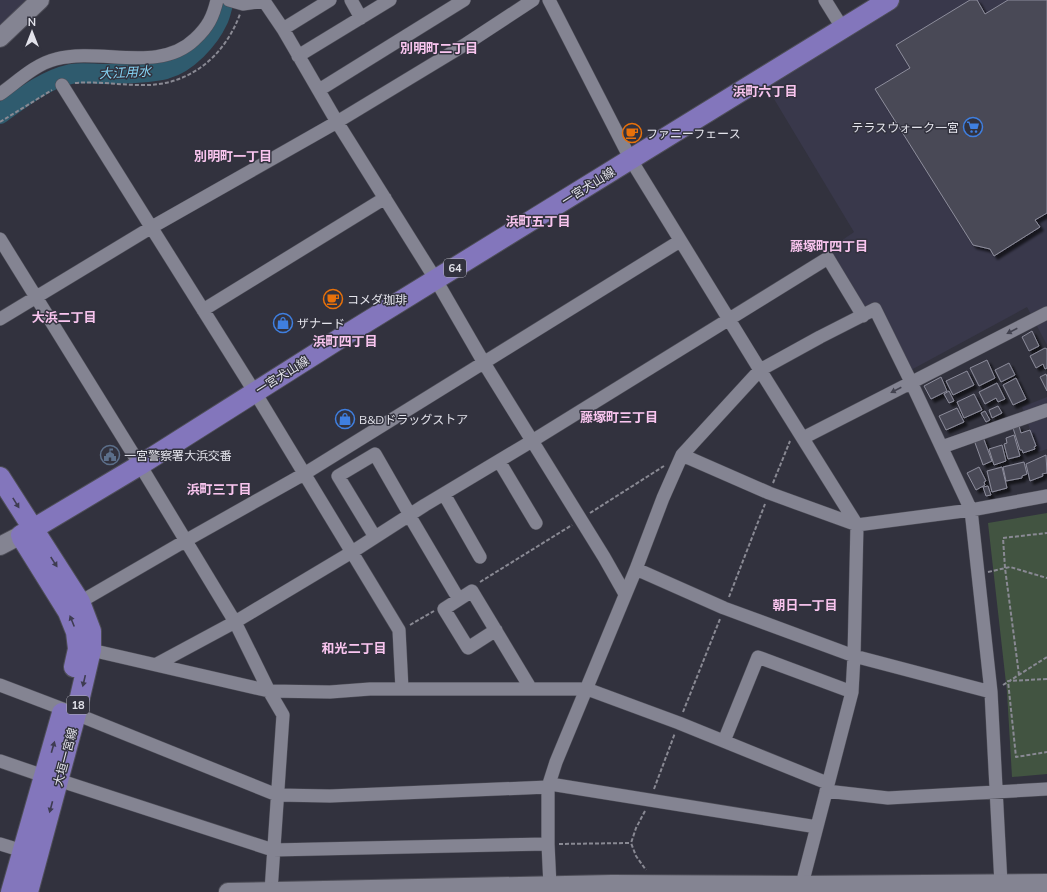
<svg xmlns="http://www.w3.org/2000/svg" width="1047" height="892" font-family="Mulish,'Noto Sans JP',sans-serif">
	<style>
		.built { fill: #39384b }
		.green { fill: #425441 }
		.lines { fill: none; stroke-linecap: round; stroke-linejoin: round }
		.river { stroke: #2f5b6e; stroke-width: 20 }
		.building { fill: #494956; stroke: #8d8d9c; filter: url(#shadow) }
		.street-casing { stroke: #4e4e58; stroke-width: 14 }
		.secondary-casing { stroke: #4e4e58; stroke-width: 20 }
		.primary-casing { stroke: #4e4e58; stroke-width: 22 }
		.path { stroke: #898993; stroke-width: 2; stroke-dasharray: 4 2; stroke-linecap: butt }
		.street { stroke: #848492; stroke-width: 13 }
		.secondary { stroke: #848492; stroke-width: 18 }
		.primary { stroke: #8376bc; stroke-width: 20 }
		.oneway { fill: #42424f }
		.oneway2 { fill: #3e3c51 }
		.labels { text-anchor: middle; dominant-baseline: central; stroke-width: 3; stroke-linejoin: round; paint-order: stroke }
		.shield { fill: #32323e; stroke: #aeaeb7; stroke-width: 1 }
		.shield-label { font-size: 11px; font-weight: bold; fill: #e3e3eb }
		.poi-label { font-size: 12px; fill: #e3e3eb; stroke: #32323e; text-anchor: start }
		.street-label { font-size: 12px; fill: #e3e3eb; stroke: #32323e }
		.neighbourhood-label { font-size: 13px; font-weight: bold; fill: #f9c5ef; stroke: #32323e }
		.water-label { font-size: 13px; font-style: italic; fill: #85d1f2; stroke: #32323e }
	</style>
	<defs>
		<filter id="shadow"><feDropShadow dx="3.5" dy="3.5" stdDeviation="1" flood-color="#0009"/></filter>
	</defs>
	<rect width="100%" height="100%" fill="#32323e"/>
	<path class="built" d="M0 0H32L0 32Z
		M897 0H1047V345L1027 307 911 370 879 303 865 310 828 250 854 232 765 84Z
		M1047 397V449L1038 452 1022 407Z"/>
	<path class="green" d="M1047 513V774L1012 777 1007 692 988 523Z"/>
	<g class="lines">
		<path class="river" d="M0 114C22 98 44 80 71 74 82 72 94 74 105 74 125 73 146 74 166 69 187 63 209 40 218 20 221 14 222 7 224 0"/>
	</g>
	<path class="building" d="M970 0H977L985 14 1008 0H1047V213L1035 220 1040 227 994 256 990 249 973 245 875 89 910 68 896 45Z
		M1032 331 1039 346 1029 351 1022 337Z
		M1045 348 1047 349V368L1045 369 1043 364 1036 368 1030 356Z
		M987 360 995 378 979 386 970 368Z
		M1009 363 1015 375 1001 382 995 370Z
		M967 371 974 385 953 395 946 381Z
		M1046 374 1047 377V391L1040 377Z
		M941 377 947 391 931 399 924 386Z
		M1016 378 1026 399 1013 405 1003 385Z
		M997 383 1005 399 998 402 996 398 985 404 979 392Z
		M949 391 954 401 949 403 944 394Z
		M974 394 982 410 964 418 957 402Z
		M998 406 1002 413 992 418 989 410Z
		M957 408 964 422 946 430 939 416Z
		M985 411 990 420 986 422 981 413Z
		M1019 426 1021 433 1030 430 1036 446 1034 447 1035 449 1023 453 1022 450H1020L1013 428Z
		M1014 435 1020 456 1008 459 1004 444 1007 443 1006 438Z
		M983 437 992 461 983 465 974 440Z
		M1002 445 1006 461 994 465 989 449Z
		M1046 455 1047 473 1042 474 1043 476 1030 481 1026 464Z
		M1024 462 1027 474 1022 476V478L1006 481 1003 467Z
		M979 467 986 481 984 482 985 485 976 490 967 473Z
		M1002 467 1007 488 992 492 987 471Z
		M988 486 991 495 986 496 983 487Z"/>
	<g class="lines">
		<g class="street-casing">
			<path id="street" d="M229 0 243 4 264 1 283 29 337 122 436 280 484 363 604 557 625 594
				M351 0 361 18
				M549 0 631 160 760 370 857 525 854 656 852 692 800 892
				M825 0 843 29
				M283 29 330 0
				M298 56 390 0
				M62 85 259 399 399 630 402 689
				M319 90 464 0
				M0 94C17 82 35 64 56 59 101 47 159 74 195 39 208 27 213 17 217 0
				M0 239 140 465 235 622 269 691 283 715 271 891
				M203 310 385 198
				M0 319 152 227 337 122 466 44 533 0
				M803 438 1047 313
				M942 447 1047 410
				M682 455 769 493 857 525 971 510 1047 496
				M499 461 536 523
				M444 494 480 557
				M409 515 455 593
				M375 537 338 476 375 454 410 515
				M636 569 724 608 854 656 991 692
				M80 602 185 541 304 474 680 241
				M496 630 468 648 444 609 472 591 531 689
				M91 650 269 691 330 692 370 689H587L679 723 827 783
				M157 664 235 622 352 552 425 505 532 441 828 258 863 316
				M0 685 63 709
				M76 714 277 795 330 796 548 787
				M724 741 758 657 852 692
				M0 761 44 776
				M58 780 273 850 548 844
				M550 784 817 827
				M826 791 888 798 1047 789
				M0 844 23 851
				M550 886 548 844V787L556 762 636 569 663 498 682 455 760 370 820 337 875 309 911 382 971 510 991 692 1001 884 999 892"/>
		</g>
		<g class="secondary-casing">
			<path id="secondary" d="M0 38 40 0
				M0 546 21 535
				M228 892 612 884 801 885 1047 883"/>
		</g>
		<g class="primary-casing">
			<path id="primary" d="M0 477 80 602 91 631V650L76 714 28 892
				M21 535 33 529 140 465 339 339 889 0
				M22 538 68 612 76 632 78 649 74 667
				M11 892 62 713"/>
		</g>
		<path class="path" d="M75 83C97 81 118 85 140 85 187 87 224 58 240 14
			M0 122 52 90
			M773 483 790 441
			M590 513 664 466
			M988 572 1010 567 1047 578
			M480 582 572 525
			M729 597 765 504
			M410 625 434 611
			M1019 675 1005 568 1003 538 1047 533
			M1047 679 1008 681 1016 757 1047 752
			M1003 685 1047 657
			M683 712 720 619
			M654 789 675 733
			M645 811 636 828 631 843 636 856 646 870
			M559 844 631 843"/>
		<use href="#street" class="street"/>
		<use href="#secondary" class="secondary"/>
		<use href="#primary" class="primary"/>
	</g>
	<defs><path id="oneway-solid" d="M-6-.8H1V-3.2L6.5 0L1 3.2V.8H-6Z"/></defs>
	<g class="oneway">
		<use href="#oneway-solid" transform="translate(1012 331) rotate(153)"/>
		<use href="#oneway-solid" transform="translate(896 390) rotate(153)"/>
	</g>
	<g class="oneway2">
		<use href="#oneway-solid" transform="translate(16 503) rotate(58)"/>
		<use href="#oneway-solid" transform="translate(54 562) rotate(57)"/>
		<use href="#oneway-solid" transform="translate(72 621) rotate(-112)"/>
		<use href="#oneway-solid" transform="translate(84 681) rotate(103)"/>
		<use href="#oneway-solid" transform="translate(53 747) rotate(-74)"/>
		<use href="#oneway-solid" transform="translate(51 807) rotate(105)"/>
	</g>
	<defs>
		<g id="supermarket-ring" transform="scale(1)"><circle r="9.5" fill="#32323e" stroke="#3f7fe0" stroke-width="1.5"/><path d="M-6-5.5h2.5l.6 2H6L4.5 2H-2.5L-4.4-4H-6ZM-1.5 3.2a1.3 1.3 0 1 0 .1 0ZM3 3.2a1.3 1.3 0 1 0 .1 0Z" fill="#3f7fe0"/></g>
		<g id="cafe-ring" transform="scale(1)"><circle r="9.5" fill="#32323e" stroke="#e8710a" stroke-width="1.5"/><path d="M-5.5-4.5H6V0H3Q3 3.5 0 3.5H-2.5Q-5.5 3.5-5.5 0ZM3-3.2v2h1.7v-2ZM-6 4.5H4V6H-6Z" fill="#e8710a"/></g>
		<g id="shop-ring" transform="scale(1)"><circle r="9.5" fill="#32323e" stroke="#3f7fe0" stroke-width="1.5"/><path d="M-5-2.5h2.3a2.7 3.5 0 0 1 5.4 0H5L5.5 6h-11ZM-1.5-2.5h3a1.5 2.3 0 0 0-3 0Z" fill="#3f7fe0"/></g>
		<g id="civic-ring" transform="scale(1)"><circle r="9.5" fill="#32323e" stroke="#5c6f8a" stroke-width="1.5"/><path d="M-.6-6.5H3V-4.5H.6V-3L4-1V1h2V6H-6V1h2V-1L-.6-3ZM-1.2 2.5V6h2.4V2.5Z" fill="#5c6f8a"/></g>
	</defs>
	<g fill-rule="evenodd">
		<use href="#supermarket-ring" x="973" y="127"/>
		<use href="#cafe-ring" x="632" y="133"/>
		<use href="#cafe-ring" x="333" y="299"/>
		<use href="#shop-ring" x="283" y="323"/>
		<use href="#shop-ring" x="345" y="419"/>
		<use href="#civic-ring" x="110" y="455"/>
	</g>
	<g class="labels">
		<g class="shield">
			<rect x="444" y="259" width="22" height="18" rx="3"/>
			<rect x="67" y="696" width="22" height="18" rx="3"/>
		</g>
		<g class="shield-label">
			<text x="455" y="268">64</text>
			<text x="78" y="705">18</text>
		</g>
		<g class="poi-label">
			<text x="959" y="127" text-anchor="end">テラスウォーク一宮</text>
			<text x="646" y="133">ファニーフェース</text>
			<text x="347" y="299">コメダ珈琲</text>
			<text x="297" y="323">ザナード</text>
			<text x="359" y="419">B&amp;Dドラッグストア</text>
			<text x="124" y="455">一宮警察署大浜交番</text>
		</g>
		<g class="street-label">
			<text transform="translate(588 186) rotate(-32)">一宮犬山線</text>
			<text transform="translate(282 375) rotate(-32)">一宮犬山線</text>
			<text transform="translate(65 757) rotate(-75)">大垣一宮線</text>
		</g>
		<g class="neighbourhood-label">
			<text x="439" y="48">別明町二丁目</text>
			<text x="765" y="91">浜町六丁目</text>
			<text x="233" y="156">別明町一丁目</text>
			<text x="538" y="221">浜町五丁目</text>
			<text x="829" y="246">藤塚町四丁目</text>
			<text x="64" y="317">大浜二丁目</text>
			<text x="345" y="341">浜町四丁目</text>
			<text x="619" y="417">藤塚町三丁目</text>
			<text x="219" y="489">浜町三丁目</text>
			<text x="805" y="605">朝日一丁目</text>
			<text x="354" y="648">和光二丁目</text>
		</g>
		<g class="water-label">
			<text transform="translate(125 72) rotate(-3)">大江用水</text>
		</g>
	</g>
	<g transform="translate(32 32)" stroke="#32323e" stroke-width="3" paint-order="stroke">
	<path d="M0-3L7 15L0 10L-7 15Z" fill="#e3e3eb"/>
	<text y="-6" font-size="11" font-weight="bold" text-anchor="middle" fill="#e3e3eb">N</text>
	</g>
</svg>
